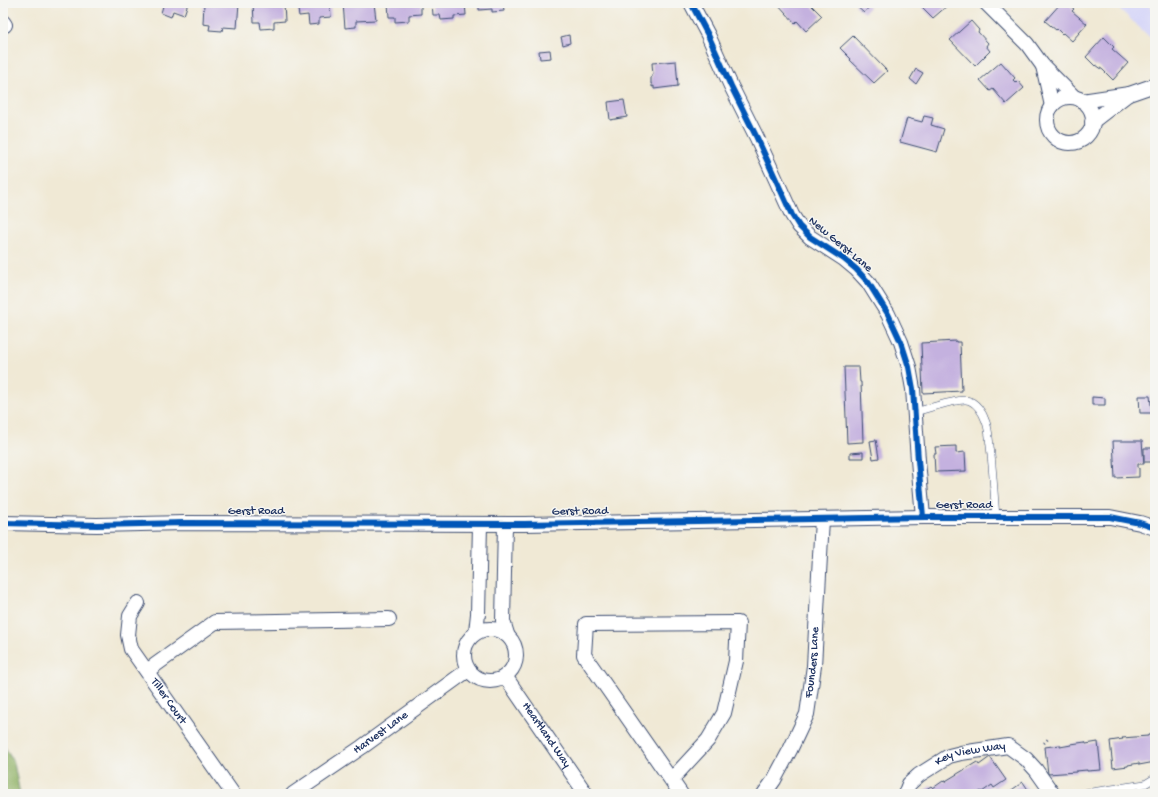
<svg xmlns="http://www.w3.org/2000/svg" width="1158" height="797" font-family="'Gochi Hand',sans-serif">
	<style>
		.built { fill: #d7d7f8 }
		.forest { fill: #8eb063; stroke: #547060 }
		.building { fill: #c4b1df }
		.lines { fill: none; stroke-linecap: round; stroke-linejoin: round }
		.lane-casing { stroke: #3b4b70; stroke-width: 8 }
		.street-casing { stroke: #3b4b70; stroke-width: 16 }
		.path { stroke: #3b4b70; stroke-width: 2.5; stroke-dasharray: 1 3; stroke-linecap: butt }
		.lane { stroke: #fff; stroke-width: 7 }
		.street { stroke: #fff; stroke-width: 14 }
		.cycleway-casing { stroke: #f6f6f2; stroke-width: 8 }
		.cycleway { stroke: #0057b8; stroke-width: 6 }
		.labels { text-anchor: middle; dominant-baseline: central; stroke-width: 3; stroke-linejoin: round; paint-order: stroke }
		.street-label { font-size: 12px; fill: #1b2f5e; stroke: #f6f6f2 }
	</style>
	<rect width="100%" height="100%" fill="#f6f6f2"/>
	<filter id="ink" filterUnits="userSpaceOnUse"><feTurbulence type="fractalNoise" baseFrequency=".025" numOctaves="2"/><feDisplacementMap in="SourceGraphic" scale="8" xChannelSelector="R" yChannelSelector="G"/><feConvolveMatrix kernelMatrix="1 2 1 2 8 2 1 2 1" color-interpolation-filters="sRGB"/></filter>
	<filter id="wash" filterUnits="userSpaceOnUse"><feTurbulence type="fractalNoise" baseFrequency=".012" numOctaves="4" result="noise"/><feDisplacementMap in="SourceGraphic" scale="16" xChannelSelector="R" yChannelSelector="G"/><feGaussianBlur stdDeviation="0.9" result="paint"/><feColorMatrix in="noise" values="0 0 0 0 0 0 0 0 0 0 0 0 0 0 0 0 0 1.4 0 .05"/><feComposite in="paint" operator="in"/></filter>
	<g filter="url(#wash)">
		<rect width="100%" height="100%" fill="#f0e9d5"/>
		<path class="built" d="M1113 3H1148L1155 18V42Z"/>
		<path class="forest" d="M3 744 14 763 20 794H3Z"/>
		<g id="blocks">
			<path class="building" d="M157 3H188L184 15 173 11 171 17 161 13 163 6Z
				M204 3 223 4V3H239L237 28 223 27 222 31 209 30 210 25 203 24Z
				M253 3H284L285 21 274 22V28L261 29 260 22H254Z
				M297 3H330L331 17 319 18V24L309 25 308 15 299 16Z
				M343 3H374L376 20 356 21V27L345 28Z
				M388 3H421V14L409 15V21L395 22V17H389Z
				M432 3H465L466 15 454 16V19L441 20 440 15H433Z
				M479 3H503L504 11 492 12V9L479 10Z
				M777 3H809L822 16 806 31 797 21 795 23Z
				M857 3H864L869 7 864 13 855 5Z
				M915 3H946L948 5 933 18 919 4 918 5Z
				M1061 3H1067L1074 9 1072 11 1087 24 1072 41 1063 33 1062 34 1057 29 1056 30 1045 21Z
				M971 21 979 30 978 32 988 43 986 46 990 51 975 66 950 40Z
				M569 35 570 43 563 45 561 37Z
				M853 36 887 71 874 83 850 60 851 59 840 48Z
				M1104 37 1114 47 1112 49 1128 63 1113 80 1103 70 1096 65 1095 66 1086 57Z
				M550 50 551 58 540 59 539 51Z
				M676 61 678 86 654 89V86L652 87V84H651V77H652V75H653L652 63Z
				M1001 62 1015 78 1013 80 1016 83 1018 81 1024 88 1006 104 993 89 990 91 980 80Z
				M916 69 923 73 916 84 910 79Z
				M624 100 627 117 610 120 608 102Z
				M924 116 933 118 931 125 944 129 937 152 900 142 907 118 922 122Z
				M956 341V342H960L962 391 923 393 921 343Z
				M844 367H859L860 382H861L863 442 847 443Z
				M1139 396H1150L1152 413H1140Z
				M1092 397 1105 398V405H1092Z
				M876 440 879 458 873 459 870 441Z
				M1113 441H1142L1144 464H1138V468H1139V477L1115 478Z
				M956 446V453L965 452 966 471 935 472 934 454H936L935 447Z
				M1144 448H1155V462H1144Z
				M863 452V458H850V453Z
				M1155 734V762L1139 765V763L1128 765V766L1113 768 1110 741 1123 739 1122 738 1148 736V735Z
				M1085 742 1086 744 1098 742 1101 770 1087 771V770L1076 771V772L1048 774 1045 747 1060 745V747L1071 745V744Z
				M990 757 1006 780 994 788 992 785 982 792 981 791 977 794H919L931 786 933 788 943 781 944 782 977 762 979 765Z
				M1023 782 1031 794H1006Z"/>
		</g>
	</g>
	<g filter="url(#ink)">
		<use href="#blocks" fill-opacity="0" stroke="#3b4b70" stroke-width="1"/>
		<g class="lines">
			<g class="lane-casing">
				<path id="lane" d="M915 412C927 409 955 399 966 400 976 401 983 413 986 422 989 430 989 439 990 446 993 470 994 494 996 517
					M1078 794 1145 784 1155 778"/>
			</g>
			<g class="street-casing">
				<g id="street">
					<path d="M691 3 708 35 731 86 757 138 792 215 799 226 810 237 844 259 856 269 868 282 888 314 901 342 909 367 913 389 918 460 923 517"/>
					<path d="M986 3 1027 44 1043 66 1074 97"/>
					<path d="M3 22 5 25"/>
					<path d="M1043 66 1052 106"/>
					<circle cx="1070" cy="120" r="23"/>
					<path d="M1082 101 1129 94 1155 85"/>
					<path d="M1092 122 1127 95"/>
					<path d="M3 523 97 525 184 523 524 524 923 517H1110L1140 523 1155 528"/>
					<path d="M505 524 503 621 507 634"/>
					<path id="s1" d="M138 603 130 616 128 635 131 649 233 794"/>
					<circle cx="490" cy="655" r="26"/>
					<path d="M476 632 478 614 480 524"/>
					<path d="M147 671 215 622 389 619"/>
					<path id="s2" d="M505 676 586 794"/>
					<path d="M671 780 708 740 724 713 736 661 738 623 586 624 584 655 681 794"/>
					<path id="s3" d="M293 794 362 747 468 670"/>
					<path id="s4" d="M764 794 774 780 790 750 807 714 814 666 822 519"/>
					<path id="s5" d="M905 794 909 784 919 775 949 756 961 753 1008 746 1026 759 1036 770 1053 794"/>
				</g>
			</g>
			<path class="path" d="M1044 743 1048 739"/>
			<use href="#lane" class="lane"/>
			<use href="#street" class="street"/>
			<g class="cycleway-casing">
				<path id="cycleway" d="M691 3 708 35 731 86 757 138 792 215 799 226 810 237 844 259 856 269 868 282 888 314 901 342 909 367 913 389 918 460 923 517
					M3 523 97 525 184 523 524 524 923 517H1110L1140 523 1155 528"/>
			</g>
			<use href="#cycleway" class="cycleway"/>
		</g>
	</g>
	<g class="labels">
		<g class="street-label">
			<text transform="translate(840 245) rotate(40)">New Gerst Lane</text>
			<text x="964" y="506">Gerst Road</text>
			<text x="256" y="512">Gerst Road</text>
			<text transform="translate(580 512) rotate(-1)">Gerst Road</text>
			<text stroke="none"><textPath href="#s4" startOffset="143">Founders Lane</textPath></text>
			<text stroke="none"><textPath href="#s1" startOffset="113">Tiller Court</textPath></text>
			<text stroke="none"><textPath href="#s3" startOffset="107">Harvest Lane</textPath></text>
			<text stroke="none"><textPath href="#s2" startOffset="72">Heartland Way</textPath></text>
			<text stroke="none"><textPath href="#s5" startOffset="81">Key View Way</textPath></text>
		</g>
	</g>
	<rect width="1158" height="797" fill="none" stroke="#f6f6f2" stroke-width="16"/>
</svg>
